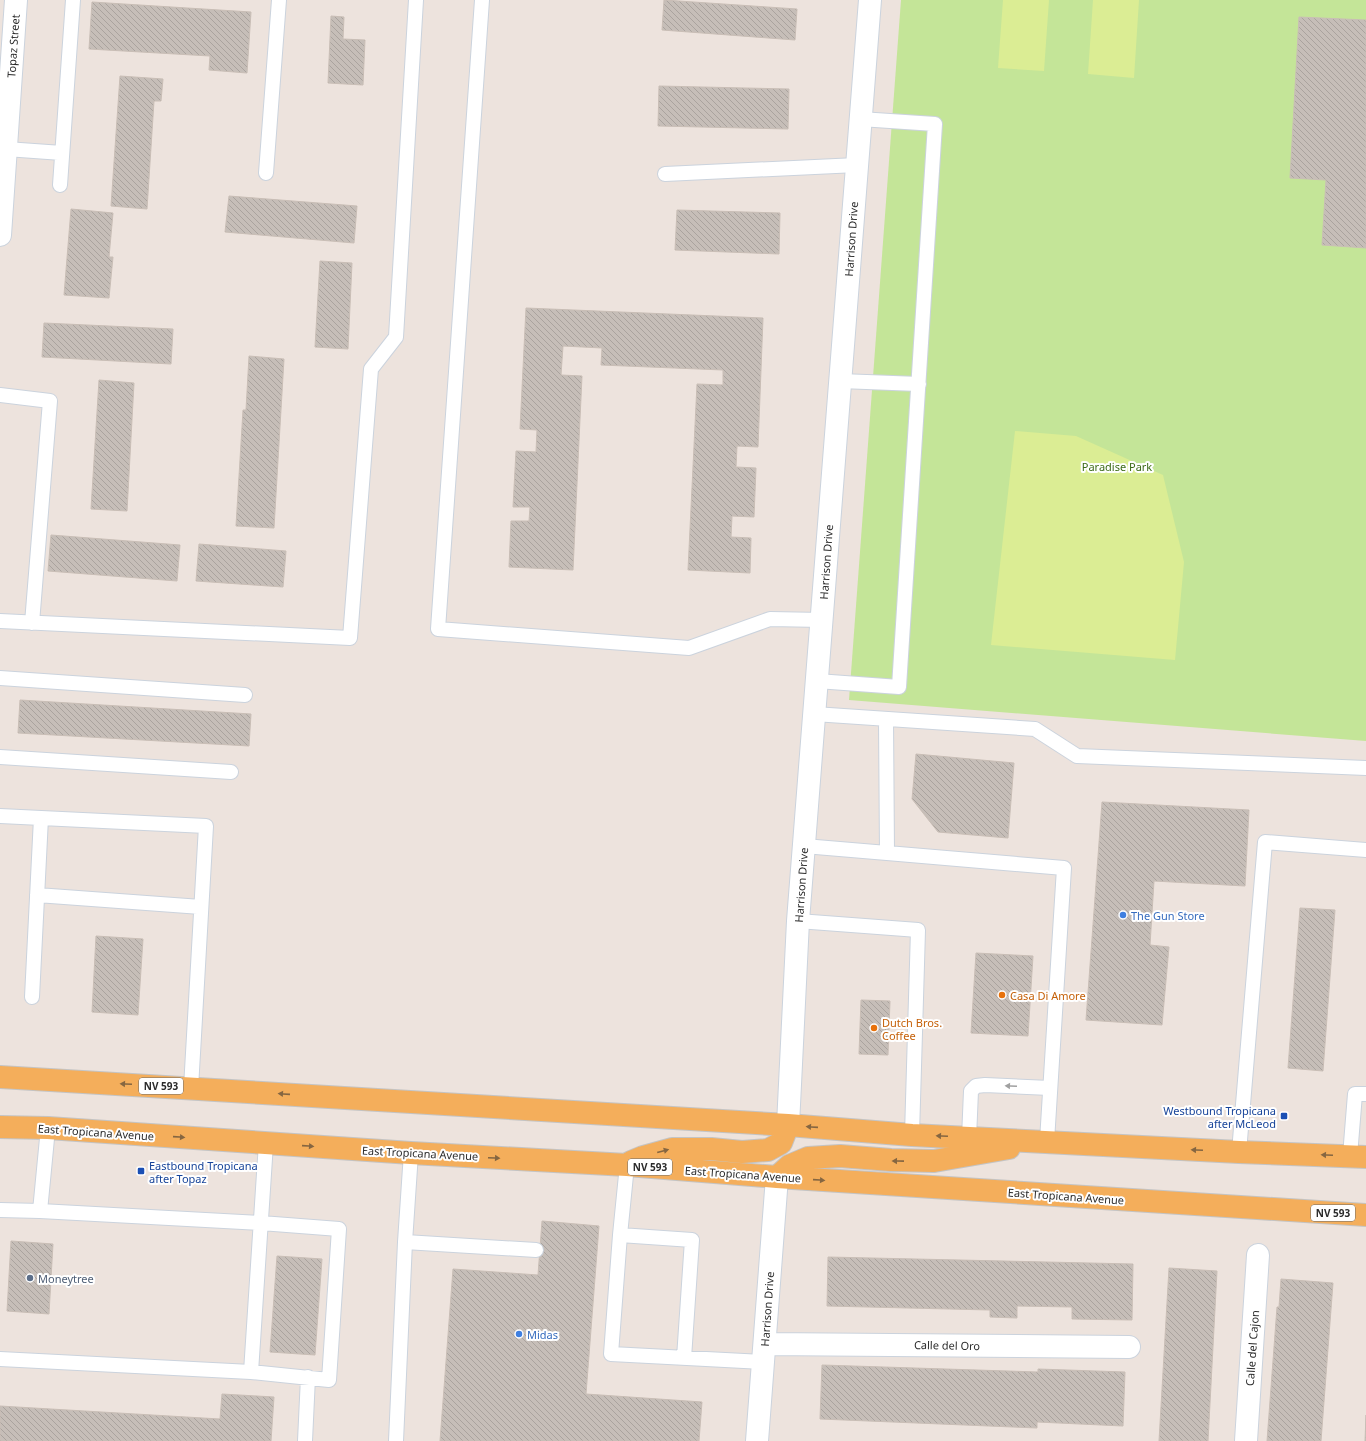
<svg xmlns="http://www.w3.org/2000/svg" width="1366" height="1441" font-family="'Noto Sans',sans-serif">
	<style>
		.park { fill: #c4e598 }
		.pitch { fill: #dbed94 }
		.building { fill: url(#building-back-hatch); stroke: #c9beb6 }
		.lines { fill: none; stroke-linecap: round; stroke-linejoin: round }
		.service-casing { stroke: #cbd3dd; stroke-width: 16 }
		.minor-casing { stroke: #cbd3dd; stroke-width: 24 }
		.tertiary-casing { stroke: #cbd3dd; stroke-width: 24 }
		.primary-casing { stroke: #c4c4c4; stroke-width: 24 }
		.service { stroke: #fff; stroke-width: 14 }
		.minor { stroke: #fff; stroke-width: 22 }
		.tertiary { stroke: #fff; stroke-width: 22 }
		.primary { stroke: #f4ae5b; stroke-width: 22 }
		.oneway { fill: #856641 }
		.oneway2 { fill: #a0a0a0 }
		.shop-dot { fill: #3f7fe0; stroke: #fff; stroke-width: 1.5 }
		.food-dot { fill: #e8710a; stroke: #fff; stroke-width: 1.5 }
		.transit-dot { fill: #1a4fb4; stroke: #fff; stroke-width: 1.5 }
		.service-dot { fill: #5c6f8a; stroke: #fff; stroke-width: 1.5 }
		.labels { text-anchor: middle; dominant-baseline: central; stroke-width: 4; stroke-linejoin: round; paint-order: stroke }
		.shield { fill: #fff; stroke: #6b6b6b; stroke-width: 1 }
		.shield-label { font-size: 10px; font-weight: bold; fill: #2b2b2b }
		.street-label { font-size: 11px; fill: #2b2b2b; stroke: #fff }
		.park-label { font-size: 11px; fill: #3c6b18; stroke: #fff }
		.shop-label { font-size: 11px; fill: #366cbe; stroke: #fff; text-anchor: start }
		.food-label { font-size: 11px; fill: #c56008; stroke: #fff; text-anchor: start }
		.transit-label { font-size: 11px; fill: #164399; stroke: #fff; text-anchor: end }
		.service-label { font-size: 11px; fill: #4e5e75; stroke: #fff; text-anchor: start }
	</style>
	<defs>
		<pattern id="building-back-hatch" width="6" height="6" patternUnits="userSpaceOnUse"><rect width="6" height="6" fill="#c6beb8"/><path d="M-1 5l2 2M0 0l6 6M5-1l2 2" fill="none" stroke="#aaa39e"/></pattern>
	</defs>
	<rect width="100%" height="100%" fill="#ede3dd"/>
	<path class="park" d="M901 0H1366V741L849 700Z"/>
	<path class="pitch" d="M1003 0H1049L1044 71 998 68Z
		M1093 0H1139L1134 78 1088 74Z
		M1015 431 1076 436 1163 475 1184 562 1175 660 991 645Z"/>
	<path class="building" d="M664 0 797 9 795 40 662 30Z
		M92 2 251 12 247 73 209 70 210 56 89 49Z
		M331 16 344 17 343 39 365 40 363 85 328 83Z
		M1299 17 1366 20V248L1322 245 1326 180 1290 178Z
		M120 76 163 79 161 101H154L147 209 111 206Z
		M659 86 789 89 788 129 658 126Z
		M229 196 357 206 354 243 225 232Z
		M71 209 113 213 109 257H113L109 298 64 295Z
		M677 210 780 213 779 254 675 250Z
		M320 261 352 263 348 349 315 347Z
		M526 308 763 318 758 447 737 446 736 467 756 468 754 517 732 516 731 537 751 538 750 573 688 570 697 384 723 385V370L601 365 602 348 563 346 561 375 582 376 573 570 509 567 511 521H529L530 507H513L516 451 536 452 537 430 520 429Z
		M44 323 173 329 171 364 42 357Z
		M249 356 284 359 274 528 236 526 243 410H246Z
		M99 380 134 383 127 511 91 509Z
		M51 535 180 545 177 581 48 571Z
		M199 544 286 551 283 587 196 581Z
		M20 700 251 714 249 746 18 733Z
		M916 754 1014 763 1008 838 938 832 912 799Z
		M1102 802 1249 810 1245 886 1154 881 1150 945 1169 947 1162 1025 1086 1020Z
		M1300 908 1335 910 1323 1071 1288 1068Z
		M96 936 143 939 138 1015 92 1012Z
		M976 953 1033 956 1028 1036 971 1033Z
		M861 1000 890 1001 888 1055 859 1054Z
		M542 1221 599 1226 586 1394 702 1402 699 1441H440L453 1269 538 1275Z
		M11 1241 53 1244 49 1314 7 1311Z
		M277 1256 322 1259 315 1355 270 1352Z
		M828 1257 1133 1264 1132 1320 1072 1319V1307L1017 1306V1318L990 1317V1310L827 1306Z
		M1169 1268 1217 1271 1208 1441H1159Z
		M1281 1279 1333 1283 1321 1441H1267L1277 1307H1279Z
		M822 1365 1038 1372V1369L1125 1372 1123 1426 1037 1422V1428L820 1419Z
		M222 1394 274 1397 271 1441H0V1406L220 1419Z
		M1366 1415V1441H1365Z"/>
	<g class="lines">
		<g class="service-casing">
			<path id="service" d="M482 0 438 629 689 648 770 619 822 620
				M6 149 62 153
				M266 173 279 0
				M665 174 857 165
				M60 185 73 0
				M840 381 919 384
				M0 395 50 401 32 623
				M0 621 350 638 371 369 396 337 416 0
				M0 678 245 695
				M817 681 899 687 935 124 860 119
				M814 714 1035 729 1077 756 1366 768
				M886 719 887 853 1064 868 1047 1141
				M0 757 231 772
				M0 816 206 826 191 1088
				M804 846 887 853
				M37 895 201 907
				M798 921 918 930 912 1135
				M32 997 41 818
				M48 1128 40 1211 261 1223 339 1229 329 1380 251 1372
				M969 1138 971 1091 976 1086 985 1085 1050 1088
				M1239 1152 1265 842 1366 850
				M1350 1156 1355 1094H1366
				M627 1165 620 1235 611 1354 763 1362
				M0 1210 40 1211
				M620 1235 692 1240 684 1358
				M405 1242 536 1250
				M0 1359 251 1372 266 1143
				M305 1441 308 1377
				M396 1441 405 1242 411 1153"/>
		</g>
		<g class="minor-casing">
			<path id="minor" d="M788 1125 798 921 870 0
				M765 1344 1129 1347
				M757 1441 777 1177
				M1246 1441 1258 1255"/>
		</g>
		<g class="tertiary-casing">
			<path id="tertiary" d="M0 235 16 0"/>
		</g>
		<g class="primary-casing">
			<path id="primary" d="M0 1077 788 1125 912 1135 1239 1152 1366 1157
				M0 1127 48 1128 411 1153 627 1165 777 1177 1366 1215
				M631 1162 643 1157 672 1149H711L742 1152 768 1150 781 1143 788 1125
				M777 1177 789 1166 808 1158 840 1156 891 1160 934 1161 1009 1148"/>
		</g>
		<use href="#service" class="service"/>
		<use href="#minor" class="minor"/>
		<use href="#tertiary" class="tertiary"/>
		<use href="#primary" class="primary"/>
	</g>
	<defs><path id="oneway-solid" d="M-6-.8H1V-3.2L6.5 0L1 3.2V.8H-6Z"/></defs>
	<g class="oneway">
		<use href="#oneway-solid" transform="translate(126 1084) rotate(-177)"/>
		<use href="#oneway-solid" transform="translate(284 1094) rotate(-176)"/>
		<use href="#oneway-solid" transform="translate(812 1127) rotate(-176)"/>
		<use href="#oneway-solid" transform="translate(942 1136) rotate(-177)"/>
		<use href="#oneway-solid" transform="translate(179 1137) rotate(4)"/>
		<use href="#oneway-solid" transform="translate(308 1146) rotate(4)"/>
		<use href="#oneway-solid" transform="translate(1197 1150) rotate(-177)"/>
		<use href="#oneway-solid" transform="translate(663 1151) rotate(-15)"/>
		<use href="#oneway-solid" transform="translate(1327 1155) rotate(-178)"/>
		<use href="#oneway-solid" transform="translate(494 1158) rotate(3)"/>
		<use href="#oneway-solid" transform="translate(898 1161) rotate(-179)"/>
		<use href="#oneway-solid" transform="translate(819 1180) rotate(4)"/>
	</g>
	<use class="oneway2" href="#oneway-solid" transform="translate(1011 1086) rotate(-177)"/>
	<g class="shop-dot">
		<circle cx="1123" cy="915" r="4"/>
		<circle cx="519" cy="1334" r="4"/>
	</g>
	<g class="food-dot">
		<circle cx="1002" cy="995" r="4"/>
		<circle cx="874" cy="1028" r="4"/>
	</g>
	<g class="transit-dot">
		<rect x="1280" y="1112" width="8" height="8" rx="2"/>
		<rect x="137" y="1167" width="8" height="8" rx="2"/>
	</g>
	<circle class="service-dot" cx="30" cy="1278" r="4"/>
	<g class="labels">
		<g class="shield">
			<rect x="139" y="1078" width="44" height="16" rx="3"/>
			<rect x="628" y="1159" width="44" height="16" rx="3"/>
			<rect x="1311" y="1205" width="44" height="16" rx="3"/>
		</g>
		<g class="shield-label">
			<text x="161" y="1086">NV 593</text>
			<text x="650" y="1167">NV 593</text>
			<text x="1333" y="1213">NV 593</text>
		</g>
		<g class="street-label">
			<text transform="translate(13 46) rotate(-86)">Topaz Street</text>
			<text transform="translate(851 239) rotate(-86)">Harrison Drive</text>
			<text transform="translate(826 562) rotate(-86)">Harrison Drive</text>
			<text transform="translate(801 885) rotate(-86)">Harrison Drive</text>
			<text transform="translate(96 1132) rotate(4)">East Tropicana Avenue</text>
			<text transform="translate(420 1153) rotate(3)">East Tropicana Avenue</text>
			<text transform="translate(743 1174) rotate(4)">East Tropicana Avenue</text>
			<text transform="translate(1066 1196) rotate(4)">East Tropicana Avenue</text>
			<text transform="translate(767 1309) rotate(-86)">Harrison Drive</text>
			<text transform="translate(947 1345) rotate(1)">Calle del Oro</text>
			<text transform="translate(1252 1348) rotate(-86)">Calle del Cajon</text>
		</g>
		<g class="park-label">
			<text x="1117" y="466">Paradise Park</text>
		</g>
		<g class="shop-label">
			<text x="1131" y="915">The Gun Store</text>
			<text x="527" y="1334">Midas</text>
		</g>
		<g class="food-label">
			<text x="1010" y="995">Casa Di Amore</text>
			<text x="882" y="1022">Dutch Bros.<tspan x="882" dy="13">Coffee</tspan></text>
		</g>
		<g class="transit-label">
			<text x="1276" y="1110">Westbound Tropicana<tspan x="1276" dy="13">after McLeod</tspan></text>
			<text x="149" y="1165" text-anchor="start">Eastbound Tropicana<tspan x="149" dy="13">after Topaz</tspan></text>
		</g>
		<g class="service-label">
			<text x="38" y="1278">Moneytree</text>
		</g>
	</g>
</svg>
